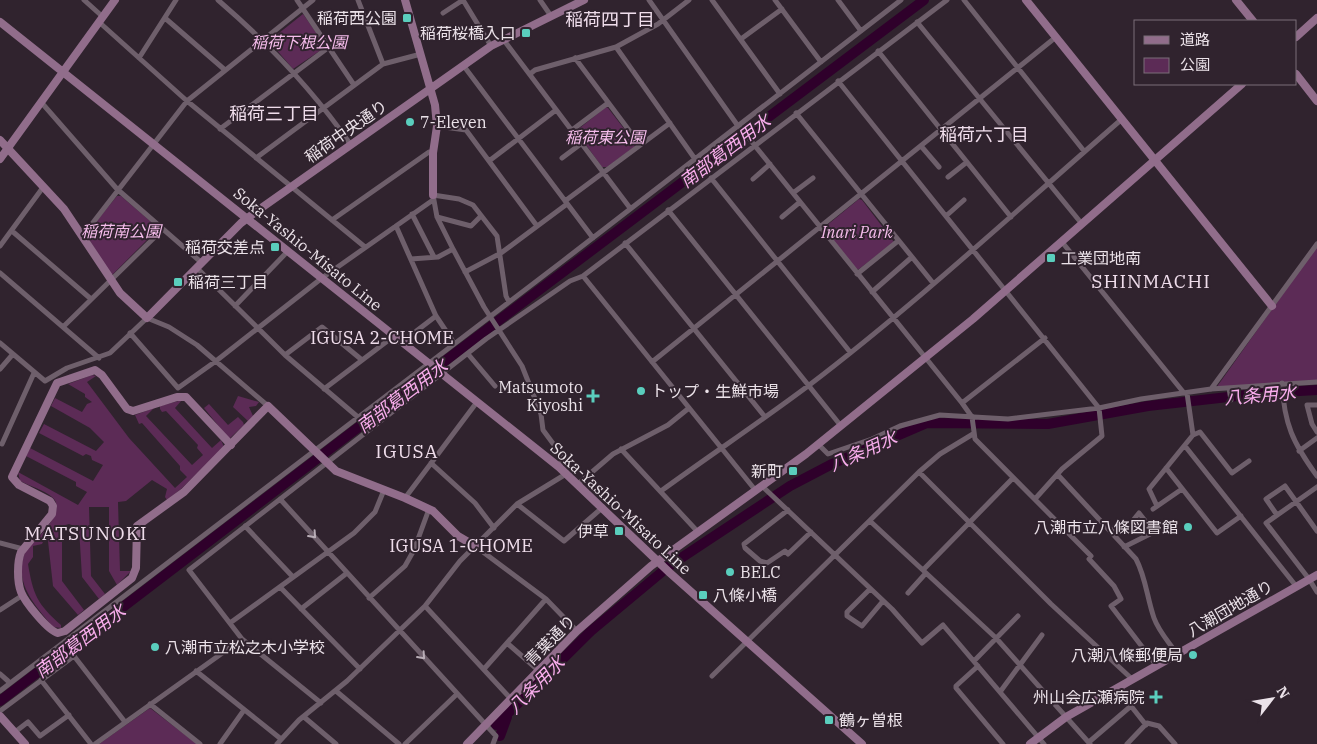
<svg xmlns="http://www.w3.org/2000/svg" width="1317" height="744" font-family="'IBM Plex Serif','Noto Sans JP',serif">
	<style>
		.green { fill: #5c2b56 }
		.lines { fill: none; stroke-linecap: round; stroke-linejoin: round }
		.river { stroke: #2f002b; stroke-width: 10 }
		.street { stroke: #6e5f6b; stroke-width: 5 }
		.secondary { stroke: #916d8b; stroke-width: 8 }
		.oneway { stroke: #b9aeb7 }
		.poi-dot { fill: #5acebd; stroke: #30232e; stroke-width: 2 }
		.labels { text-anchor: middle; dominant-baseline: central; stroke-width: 4; stroke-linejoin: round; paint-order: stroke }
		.poi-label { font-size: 16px; fill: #ebe2e9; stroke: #30232e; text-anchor: end }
		.park-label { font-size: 16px; font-style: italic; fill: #f5bceb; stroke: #30232e }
		.street-label { font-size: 16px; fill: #ebe2e9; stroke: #30232e }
		.neighbourhood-label { font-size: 18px; fill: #efddeb; stroke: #30232e }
		.water-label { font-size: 18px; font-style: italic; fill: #f8adec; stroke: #30232e }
		.quarter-label { font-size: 19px; letter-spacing: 1px; fill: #efddeb; stroke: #30232e }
	</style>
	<rect width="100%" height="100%" fill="#30232e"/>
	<path class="green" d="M303 14 325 45 324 48 293 69 269 41Z
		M606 107 608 108 635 143 634 147 607 167H602L576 131Z
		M117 196H121L157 227V230L113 274H110L86 234Z
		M859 199 862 200 894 242 859 269H856L825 230 826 226Z
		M1317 246V381L1216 388Z
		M92 375 96 376 87 382 129 438 175 488 187 477 180 470V466L142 423 139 424 135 415 154 408 146 416 192 465 203 455 197 448 198 445 166 411 162 412 160 409V406L182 400 175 408 212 448 221 440 224 447 181 489 167 500 165 497 167 489 152 480 126 501 118 502 120 571H131L117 585 109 571V507H89L91 576 105 594 99 599 82 577 79 528 69 524 62 526V581L84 610 78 615 53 586 48 541 44 540 42 544 33 546V557L28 564C33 594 37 604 61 625V628L53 627C35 605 13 583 25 552 34 541 69 511 52 497 44 490 30 486 20 481L18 472 78 505 87 492 76 486V482L26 456 30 448 93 481 103 465 92 460 91 456 86 454 83 456 39 433 44 424 96 451 104 442 90 428 51 406 55 398 82 412 87 404 92 402 85 397V394L68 384Z
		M238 396 259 402 256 406 249 407 253 416 248 421 233 407Z
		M209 404 228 425 238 417 243 422 244 425 229 439 204 408Z
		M150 708 197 744H99Z"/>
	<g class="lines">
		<path class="river" d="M0 701 449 358 924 0
			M496 725 591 631 669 566 790 486 832 464 927 423 1048 424 1148 406 1264 393 1317 390
			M500 736 507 717"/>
		<path class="street" d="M84 0 103 17
			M218 0C268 43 313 90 351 145
			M297 0 354 85
			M358 0 383 64
			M463 0 491 46
			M540 0 551 16
			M649 0 738 126
			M712 0 780 94
			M775 0 821 62
			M838 0 861 31
			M964 0 1084 151
			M443 13 463 0
			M165 18 225 70
			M99 22 187 101 365 247
			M917 22 1082 224
			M503 39 630 208
			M741 39 782 9
			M616 47 695 159
			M878 51 1011 217
			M139 58 176 0
			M575 58 640 145
			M463 65 593 238
			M530 74 535 70 616 47 658 24 689 0
			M838 81 1099 408 1102 436 1062 469 1035 499
			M41 102 117 189 202 263
			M796 113 933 283
			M437 126 466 130 537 226
			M739 126 962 403 972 417 975 439 1091 556
			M220 129 329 47
			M572 130 608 103
			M921 146 939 167
			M256 158 383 64 421 54
			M562 158 582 143
			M489 161 556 110
			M948 177 967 162
			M711 178 850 352
			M753 179 770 164
			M793 193 813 178
			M565 201 670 123
			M668 210 841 426
			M412 214 434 257
			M946 216 964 200
			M437 217 471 226 481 216
			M782 217 800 202
			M332 220 429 152 433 153
			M396 226 436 316 454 343
			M12 231 91 299
			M81 232 88 229 187 101 313 0
			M1062 242 1184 393
			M625 243 765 417
			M0 246 44 186
			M411 259 438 257 453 249
			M197 268 285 355 359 418
			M465 272 501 253 567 204
			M0 273 99 358
			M857 274 898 241
			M583 276 756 491
			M872 292 912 257
			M509 302 506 296 497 236 473 205 459 199 433 195 437 217 453 249 484 307 522 366 541 414 543 430 563 457 559 467
			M235 306 288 251
			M63 327 163 229
			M130 333 178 388 216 361 322 278 433 200
			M402 342 436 316
			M0 343 45 381 67 368 110 353 147 318 169 327 197 345 268 406
			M468 354 495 386
			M285 355 322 327 362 360
			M652 362 1056 37
			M0 369 13 354
			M1282 383C1284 424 1293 443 1317 476
			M1229 388 1231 400
			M324 389 394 336
			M1211 389 1317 244
			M962 403 1045 338
			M1317 405H1307L1312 424 1317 432
			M1193 435 1200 432 1232 473 1249 461
			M2 444 34 373
			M819 445 828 454 872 439 900 426 940 415 1008 419 1099 408 1141 399 1211 389 1317 382
			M1185 446 1296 586
			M621 449 698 532
			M1299 451 1317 438
			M431 463 475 503 494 528
			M1166 468 1217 533 1241 516
			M919 472 1051 604 1132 679
			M1058 475 1136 559C1146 578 1147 598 1154 618 1159 632 1169 642 1177 654
			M578 484 613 454 668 425 689 408
			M762 486 892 609 922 643 943 625 1044 744
			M661 491C709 456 760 422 808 386 917 303 1018 209 1122 119
			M405 498 477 402
			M280 499 496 736 493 744
			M517 504 564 541 603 507
			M1157 506 1149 489 1193 435 1187 393
			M1153 509 1182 489
			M788 510 744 544 745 548 760 561 767 563 785 551 788 554 811 532
			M1277 515 1266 499 1285 486 1317 531
			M870 521 996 638 1090 744
			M245 526 293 577
			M1111 532 1117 524 1122 529H1126L1139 513 1154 532 1124 547
			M0 543 23 549
			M475 546 546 599 577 631
			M1089 559 1114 586 1121 599 1111 606 1156 665
			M923 570 1013 478
			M1309 579 1266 523 1317 487
			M1309 579 1317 592
			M280 587 360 669
			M870 589 847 612V616L862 626 883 601
			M908 593 926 573
			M369 598 405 566 414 550 429 509
			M425 606 511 699
			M301 609 347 573
			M0 610 23 595
			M230 623 354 533 375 512 384 490
			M507 643 538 670
			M974 661 1018 616
			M978 666 956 686V688L1003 744
			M484 669 546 599
			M196 671 281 739
			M0 674 8 681
			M712 676 919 472 940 454 973 434
			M41 680 91 744
			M1120 686 1131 706 1146 725
			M0 691C301 462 602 232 901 0
			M336 691 399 744
			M1000 692 1042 635
			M321 703 242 639 189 570 486 339 570 281 583 276 947 0
			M150 704 200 744
			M0 711 74 656 125 722
			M304 717 336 744
			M15 732 28 722 40 736 69 715
			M1089 742 1131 706
			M95 744 242 639
			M220 744 244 710
			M277 744 299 720 347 681 425 606 460 561 517 504 566 474
			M405 744 457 694
			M1127 744 1147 723 1159 726 1175 744"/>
		<path class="secondary" d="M405 0 435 105 437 126 433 153V195
			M1026 0 1272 306
			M1236 0 1253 21
			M0 22 559 467 670 573 862 744
			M1296 37 1317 18
			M1296 74 1317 101
			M0 140 64 209 120 293 147 318 241 223 257 211 491 46 584 0
			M0 159 115 0
			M231 445 186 397H177L133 411 127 409 102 375 95 370 57 383 12 477 19 485 50 501 53 506 52 514 21 552C17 562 17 581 21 592 25 602 48 631 58 633L65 631 132 578 136 568 137 526 184 492 268 406 336 471 405 498 433 511 458 536 475 546
			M0 716 25 744
			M467 744 577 631 651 566 806 454 973 319 1242 84
			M1030 744 1066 717 1317 575"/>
	</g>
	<defs><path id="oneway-chevron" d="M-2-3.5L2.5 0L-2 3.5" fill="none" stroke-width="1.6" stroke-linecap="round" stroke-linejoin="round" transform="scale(1.25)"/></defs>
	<g class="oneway">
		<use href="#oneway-chevron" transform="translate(313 535) rotate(48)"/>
		<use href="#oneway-chevron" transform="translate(422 656) rotate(48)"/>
	</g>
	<g class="poi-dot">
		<rect x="402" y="13" width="10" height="10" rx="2.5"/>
		<rect x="521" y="28" width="10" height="10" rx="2.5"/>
		<circle cx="410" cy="122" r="5"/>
		<rect x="270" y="242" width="10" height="10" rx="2.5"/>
		<rect x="1046" y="253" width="10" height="10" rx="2.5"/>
		<rect x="173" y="277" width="10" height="10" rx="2.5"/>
		<circle cx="641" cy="391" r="5"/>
		<path d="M590.5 388.5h5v5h5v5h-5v5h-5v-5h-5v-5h5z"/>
		<rect x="788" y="466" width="10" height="10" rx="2.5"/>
		<circle cx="1188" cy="527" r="5"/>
		<rect x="614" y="526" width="10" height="10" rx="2.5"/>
		<circle cx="730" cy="572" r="5"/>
		<rect x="698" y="590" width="10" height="10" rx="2.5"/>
		<circle cx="155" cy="647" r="5"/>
		<circle cx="1193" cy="655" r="5"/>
		<path d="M1153.5 689.5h5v5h5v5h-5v5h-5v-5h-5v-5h5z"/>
		<rect x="824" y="715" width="10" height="10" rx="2.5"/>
	</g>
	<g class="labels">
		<g class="poi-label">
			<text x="397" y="18">稲荷西公園</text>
			<text x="516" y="33">稲荷桜橋入口</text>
			<text x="420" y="122" text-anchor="start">7-Eleven</text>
			<text x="265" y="247">稲荷交差点</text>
			<text x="1061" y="258" text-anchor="start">工業団地南</text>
			<text x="188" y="282" text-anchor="start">稲荷三丁目</text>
			<text x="583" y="387">Matsumoto<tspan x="583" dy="18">Kiyoshi</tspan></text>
			<text x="651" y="391" text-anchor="start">トップ・生鮮市場</text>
			<text x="783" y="471">新町</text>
			<text x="1178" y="527">八潮市立八條図書館</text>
			<text x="609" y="531">伊草</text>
			<text x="740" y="572" text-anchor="start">BELC</text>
			<text x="713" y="595" text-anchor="start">八條小橋</text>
			<text x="165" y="647" text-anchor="start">八潮市立松之木小学校</text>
			<text x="1183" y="655">八潮八條郵便局</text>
			<text x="1145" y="697">州山会広瀬病院</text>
			<text x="839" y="720" text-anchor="start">鶴ヶ曽根</text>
		</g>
		<g class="park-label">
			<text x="299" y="42">稲荷下根公園</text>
			<text x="605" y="137">稲荷東公園</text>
			<text x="121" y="231">稲荷南公園</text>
			<text x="857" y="232">Inari Park</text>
		</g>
		<g class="street-label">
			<text transform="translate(346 131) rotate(-35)">稲荷中央通り</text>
			<text transform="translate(308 249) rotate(39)">Soka-Yashio-Misato Line</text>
			<text transform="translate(621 508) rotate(43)">Soka-Yashio-Misato Line</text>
			<text transform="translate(1230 608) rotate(-30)">八潮団地通り</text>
			<text transform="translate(550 640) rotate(-45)">青葉通り</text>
		</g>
		<g class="neighbourhood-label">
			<text x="610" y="19">稲荷四丁目</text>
			<text x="274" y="113">稲荷三丁目</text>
			<text x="984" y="134">稲荷六丁目</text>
			<text x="382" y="337">IGUSA 2-CHOME</text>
			<text x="461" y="545">IGUSA 1-CHOME</text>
		</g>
		<g class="water-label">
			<text transform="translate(725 151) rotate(-37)">南部葛西用水</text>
			<text transform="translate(1260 395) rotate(-5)">八条用水</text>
			<text transform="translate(402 396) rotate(-37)">南部葛西用水</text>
			<text transform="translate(863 451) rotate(-24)">八条用水</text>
			<text transform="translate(80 641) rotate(-37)">南部葛西用水</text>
			<text transform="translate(536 685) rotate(-45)">八条用水</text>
		</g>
		<g class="quarter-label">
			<text x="1151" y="281">SHINMACHI</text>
			<text x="407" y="451">IGUSA</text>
			<text x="86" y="533">MATSUNOKI</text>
		</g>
	</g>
	<rect x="1134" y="20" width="162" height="65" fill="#30232e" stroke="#7b6f79"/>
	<rect x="1144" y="36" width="25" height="8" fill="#916d8b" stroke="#7b6f79"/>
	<text x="1180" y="45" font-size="15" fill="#ebe2e9">道路</text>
	<rect x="1144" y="58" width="25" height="15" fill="#5c2b56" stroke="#7b6f79"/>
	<text x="1180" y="70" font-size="15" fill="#ebe2e9">公園</text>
	<g transform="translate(1272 699) rotate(59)" stroke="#30232e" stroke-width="4" paint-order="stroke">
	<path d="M0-4L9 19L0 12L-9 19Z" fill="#ebe2e9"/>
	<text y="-8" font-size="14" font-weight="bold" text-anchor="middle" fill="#ebe2e9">N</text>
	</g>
</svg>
